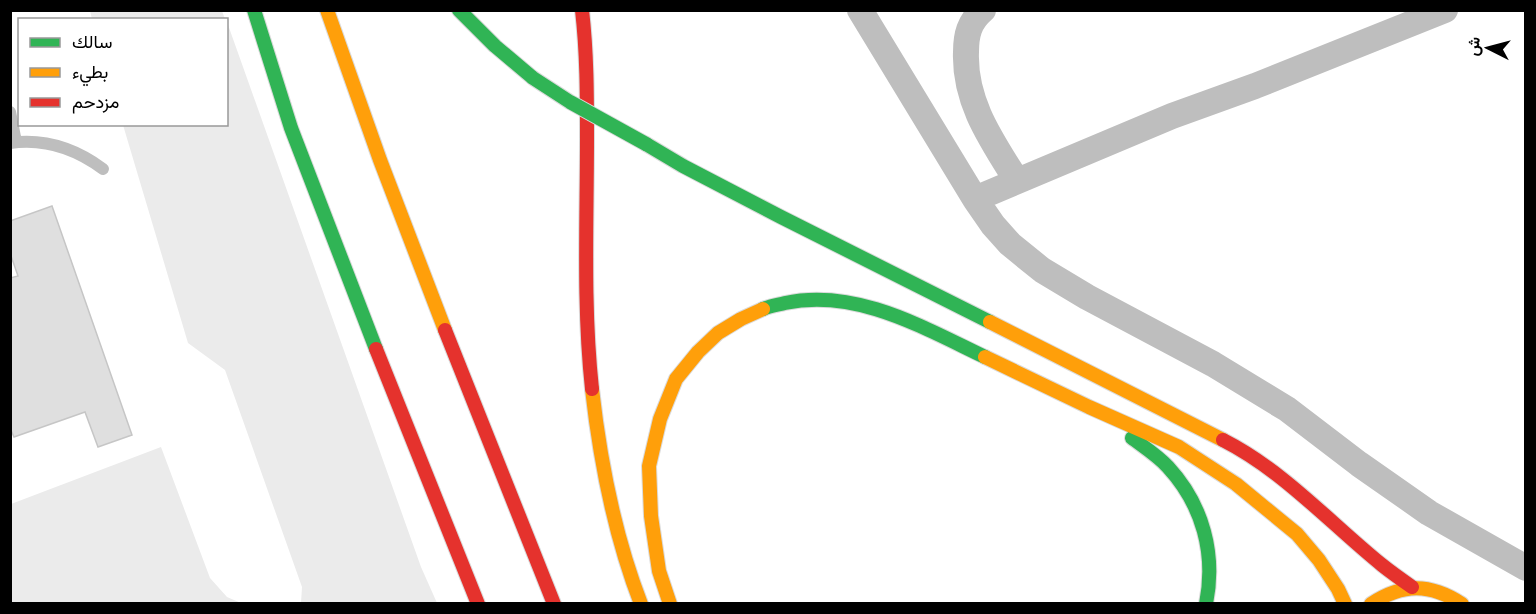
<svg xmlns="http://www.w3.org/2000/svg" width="1536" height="614" font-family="Jost,Vazirmatn,sans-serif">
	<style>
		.green { fill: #ebebeb }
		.building { fill: #dfdfdf; stroke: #c6c6c6; stroke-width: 1.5 }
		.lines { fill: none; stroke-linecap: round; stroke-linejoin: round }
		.fast-casing { stroke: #dbdbdb; stroke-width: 16 }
		.slow-casing { stroke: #dbdbdb; stroke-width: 16 }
		.jam-casing { stroke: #dbdbdb; stroke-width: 16 }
		.lane { stroke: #bebebe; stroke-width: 12 }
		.street { stroke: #bebebe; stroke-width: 26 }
		.fast { stroke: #30b455; stroke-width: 14 }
		.slow { stroke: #ff9f0a; stroke-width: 14 }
		.jam { stroke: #e5322d; stroke-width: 14 }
		.fast-bridge-casing { stroke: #dbdbdb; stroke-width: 16; stroke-linecap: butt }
		.fast-bridge { stroke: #30b455; stroke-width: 14 }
	</style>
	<rect width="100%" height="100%" fill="#fff"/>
	<path class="green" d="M90 11H222L225 19H92Z
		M227 22 421 567 437 603H301L302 587 225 370 188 343 123 125 226 124Z
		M161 447 210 578 227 597 241 603H11V504Z"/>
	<path class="building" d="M52 206 132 435 98 447 85 412 14 437 10 428V278L18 276 10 253V221Z"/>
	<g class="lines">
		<g class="fast-casing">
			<path id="fast" d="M254 10 291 128 376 349
				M459 10 495 46 533 78
				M646 144 683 166 781 217 990 322
				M763 309C770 306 777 305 785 303 856 288 922 327 985 357
				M1132 438C1144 447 1158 456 1168 467 1203 505 1216 554 1206 604"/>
		</g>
		<g class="slow-casing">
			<path id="slow" d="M327 10 380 160 445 330
				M990 322 1223 440
				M985 357 1089 407 1179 447 1236 484 1297 534 1319 560 1338 589 1345 604
				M592 389C600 460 615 537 641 604
				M670 604 659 571 651 516 649 466 660 419 676 379 698 352 718 333 741 319 763 309
				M1371 604C1403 583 1430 583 1462 604"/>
		</g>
		<g class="jam-casing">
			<path id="jam" d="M582 10C587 53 587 95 587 138 587 222 583 306 592 389
				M445 330 554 604
				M376 349 478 604
				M1223 440C1284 471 1330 523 1382 565 1392 573 1402 580 1412 587"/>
		</g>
		<path class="lane" d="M10 112 16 142
			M10 143C45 138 76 149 103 169"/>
		<path class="street" d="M860 10 975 199 993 225 1010 244 1042 270 1087 297 1213 364 1287 409 1359 464 1429 513 1526 568
			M983 10C969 22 966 35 966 52 964 102 992 141 1017 181
			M975 199 1172 116 1255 86 1445 10"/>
		<use href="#fast" class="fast"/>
		<use href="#slow" class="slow"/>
		<use href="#jam" class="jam"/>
		<g class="fast-bridge-casing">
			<path id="fast-bridge" d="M533 78 570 102 646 144"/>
		</g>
		<use href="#fast-bridge" class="fast-bridge"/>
	</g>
	<rect width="1536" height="614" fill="none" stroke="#000000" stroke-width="24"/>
	<rect x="18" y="18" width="210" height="108" fill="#ffffff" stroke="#999999" stroke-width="1.5"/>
	<rect x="30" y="38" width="30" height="9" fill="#30b455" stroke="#999999" stroke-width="1.5"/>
	<text x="72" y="48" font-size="18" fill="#000000">سالك</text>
	<rect x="30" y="68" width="30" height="9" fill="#ff9f0a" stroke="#999999" stroke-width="1.5"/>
	<text x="72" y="78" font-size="18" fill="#000000">بطيء</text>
	<rect x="30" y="98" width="30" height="9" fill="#e5322d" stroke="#999999" stroke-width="1.5"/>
	<text x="72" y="108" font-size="18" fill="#000000">مزدحم</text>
	<g transform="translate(1488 48) rotate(276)" stroke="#ffffff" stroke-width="4.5" paint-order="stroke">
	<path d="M0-4.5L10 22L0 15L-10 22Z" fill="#000000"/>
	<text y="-9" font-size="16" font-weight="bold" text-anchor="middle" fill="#000000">ش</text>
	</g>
</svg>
